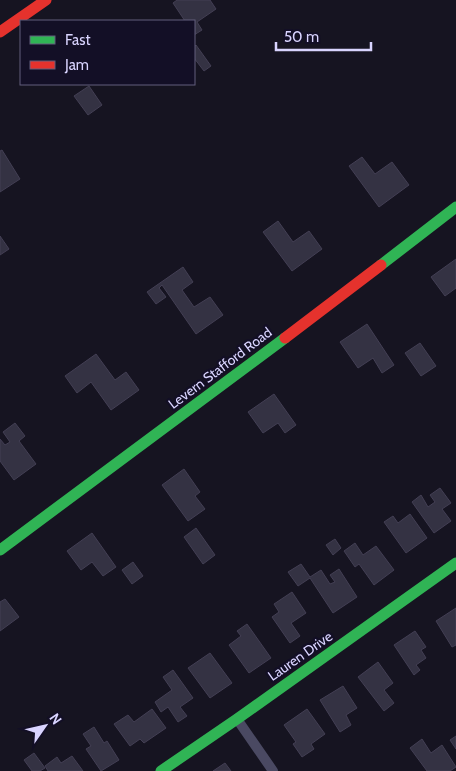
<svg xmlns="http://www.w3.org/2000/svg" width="456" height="771" font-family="Cabin,sans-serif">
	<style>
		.building { fill: #343243; stroke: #433f54 }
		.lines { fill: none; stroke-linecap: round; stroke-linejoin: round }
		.street { stroke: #4a4962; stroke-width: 10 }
		.fast { stroke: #30b455; stroke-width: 11 }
		.jam { stroke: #e5322d; stroke-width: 11 }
		.labels { text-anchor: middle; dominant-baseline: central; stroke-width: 4.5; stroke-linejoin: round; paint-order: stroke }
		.street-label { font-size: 14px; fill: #d9d4ff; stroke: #130f26 }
	</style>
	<rect width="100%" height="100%" fill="#161421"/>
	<path class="building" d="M177 0H210L216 9 197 22 202 30 194 35V21H185L173 3Z
		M196 45 211 66 204 71 194 58V47Z
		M89 86 102 105 88 115 74 96Z
		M2 150 20 179 0 192V151Z
		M362 157 375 174 392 162 409 185 379 207 349 166Z
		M278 221 293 242 309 231 322 249 292 271 263 232Z
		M0 236 9 249 0 255Z
		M456 259V288L445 296 431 277Z
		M183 267 193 282 182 290 194 307 210 297 223 315 196 334 162 285 159 288 166 297 156 304 147 292Z
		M367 324 394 365 382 373 373 358 358 368 340 342Z
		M420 343 436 366 421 376 405 353Z
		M96 354 115 380 126 372 139 390 111 410 91 382 77 393 65 376Z
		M274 394 296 425 285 433 278 423 263 433 248 412Z
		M15 423 25 436 19 441 36 464 14 480 0 461V439L5 445 10 442 3 432Z
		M184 469 200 492 195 496 205 509 188 521 162 485Z
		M440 488 451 503 442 509 451 521 434 533 412 502 421 495 428 507 435 502 430 495Z
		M410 514 427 538 406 553 384 522 393 516 398 523Z
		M196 528 215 555 203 564 184 537Z
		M92 533 116 567 103 576 92 562 81 570 67 551Z
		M335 539 341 548 333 555 326 545Z
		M355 543 363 555 376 546 394 570 374 585 359 564 355 567 344 551Z
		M133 562 143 576 132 584 122 570Z
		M301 564 310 577 321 570 330 584 335 582 330 575 339 569 357 597 333 613 310 578 298 586 288 572Z
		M292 592 306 613 291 623 300 636 290 643 272 617 279 612 274 604Z
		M5 599 19 617 0 631V602Z
		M456 608V645L452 647 436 621Z
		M247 624 271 658 249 673 229 645 241 636 237 631Z
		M415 631 426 647 421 650 426 658 416 665 420 670 414 675 394 645Z
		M210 653 232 683 210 698 188 668Z
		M378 662 393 683 384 690 394 703 384 711 358 677Z
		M173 670 193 698 180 707 187 716 178 722 168 707 161 712 155 702 172 690 163 677Z
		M343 686 357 708 346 715 351 725 340 732 320 700Z
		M152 709 166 728 144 743 140 739 130 746 114 724 128 715 134 722Z
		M307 709 325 734 311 744 314 749 302 757 293 744 296 742 284 725Z
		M94 727 104 743 107 741 119 760 101 771 86 749 91 746 83 734Z
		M456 736V749L450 740Z
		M422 739 431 753 442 745 456 767 450 771H427L410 748Z
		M34 753 45 768 40 771H32L24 760Z
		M72 756 83 771H48L45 766 57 757 61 763Z
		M225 763 231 771H213Z"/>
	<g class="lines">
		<path class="street" d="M237 719 273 771"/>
		<path class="fast" d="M381 265 456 207
			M0 550 285 338
			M161 771 237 719 456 563"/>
		<path class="jam" d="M0 32 46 0
			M285 338 381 265"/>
	</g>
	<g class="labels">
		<g class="street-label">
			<text transform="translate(220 368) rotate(-37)">Levern Stafford Road</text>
			<text transform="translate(300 656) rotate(-35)">Lauren Drive</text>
		</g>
	</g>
	<rect x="20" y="20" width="175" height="65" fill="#130f26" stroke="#625e7d"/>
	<rect x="30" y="36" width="25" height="8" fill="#30b455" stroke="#625e7d"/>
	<text x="65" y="45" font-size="15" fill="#d9d4ff">Fast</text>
	<rect x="30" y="61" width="25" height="8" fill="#e5322d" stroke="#625e7d"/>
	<text x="65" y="70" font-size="15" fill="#d9d4ff">Jam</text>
	<g transform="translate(45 726) rotate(56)" stroke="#130f26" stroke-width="4" paint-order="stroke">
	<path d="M0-4L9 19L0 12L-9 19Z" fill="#d9d4ff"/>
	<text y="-8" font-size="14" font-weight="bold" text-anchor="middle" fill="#d9d4ff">N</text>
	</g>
	<path d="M276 42v8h95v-8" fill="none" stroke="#d9d4ff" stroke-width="2.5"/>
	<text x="284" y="42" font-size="15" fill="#d9d4ff" stroke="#130f26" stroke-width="4" paint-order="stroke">50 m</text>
</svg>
